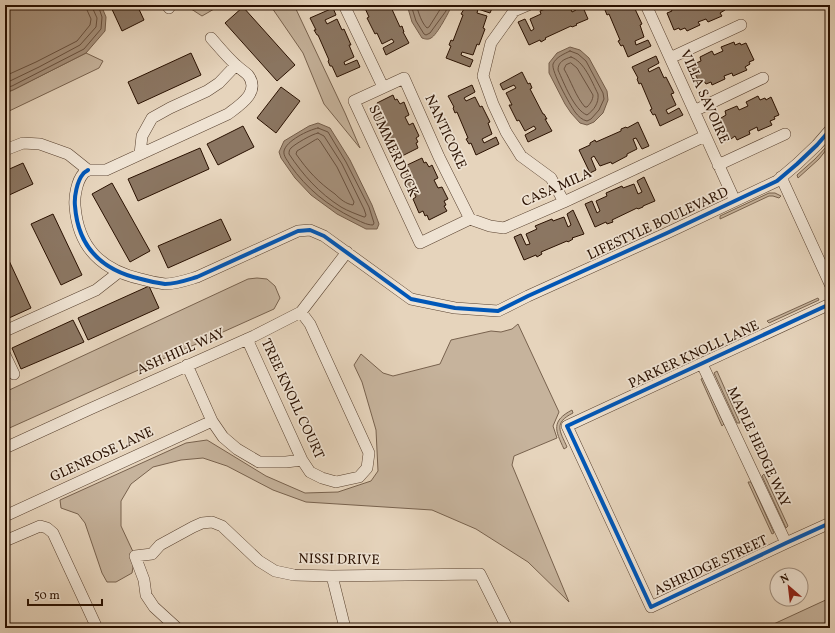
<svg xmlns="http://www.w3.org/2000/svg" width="835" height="633" font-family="Vollkorn,serif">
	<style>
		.green { fill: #c6b39c; stroke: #78624e }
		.water { fill: #a6917c; stroke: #745d4a }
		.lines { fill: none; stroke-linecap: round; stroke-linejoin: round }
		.shore { stroke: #68503e; stroke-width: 1 }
		.building { fill: #8b7662; stroke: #291000 }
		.street-casing { stroke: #58412f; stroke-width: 12 }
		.street { stroke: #efe3d3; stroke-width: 11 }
		.cycleway-casing { stroke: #efe3d3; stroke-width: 6 }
		.cycleway { stroke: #0057b8; stroke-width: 4 }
		.labels { text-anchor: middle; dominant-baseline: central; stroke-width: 3.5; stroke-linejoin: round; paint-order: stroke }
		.street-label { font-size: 14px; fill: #291000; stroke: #efe3d3 }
	</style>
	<rect width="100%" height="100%" fill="#e6d4bc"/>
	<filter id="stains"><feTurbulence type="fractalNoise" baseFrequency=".005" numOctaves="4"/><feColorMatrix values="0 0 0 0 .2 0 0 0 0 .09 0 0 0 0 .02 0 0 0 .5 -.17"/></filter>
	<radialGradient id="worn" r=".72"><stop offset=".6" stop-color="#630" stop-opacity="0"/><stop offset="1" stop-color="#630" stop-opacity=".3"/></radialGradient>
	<path class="green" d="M185 5H221L202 16Z
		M270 5H294L345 113 360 148 324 104 303 53Z
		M86 53 103 61 99 68 5 113V94Z
		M830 145 819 159 798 178 797 175 815 159 827 146Z
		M769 193H775L781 196 779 198 773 196H769L720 219V216Z
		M257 278 267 279 275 286 280 298 274 309 5 430V392L248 279Z
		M818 298 819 300 769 323 767 321Z
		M518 324 559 412 553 426 557 438 514 456 512 465 569 602 528 562 476 529 432 510 306 502 273 490 227 466 203 458 181 460 153 467 131 484 121 501V526L135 556 132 573 116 582H107L102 573 85 523 78 514 61 508 60 500 186 443 207 440 266 476 305 493 338 492 371 481 378 471 376 430 362 382 354 365 361 354 383 373 393 376 440 364 451 340 491 331 501 332 512 329Z
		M717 371 740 423H737L714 373Z
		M703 378 724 424 722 426 701 379Z
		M572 410 573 413C553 423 560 431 567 447L564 449C555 430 551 421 572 410Z
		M764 474 788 526 786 528 762 476Z
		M748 482H751L774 533 772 534Z
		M830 598V624L822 628H765Z"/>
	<path class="water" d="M13 5H101L106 17 105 31 86 53 13 90 5 92V9Z
		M407 5H452C449 12 437 35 431 38 428 40 425 39 422 38L412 22Z
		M570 47 580 50 589 58 607 91 608 100 603 113 594 122 587 125 580 123 571 113 565 104 549 73V63L557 53Z
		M318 123 330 128 350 160 372 205 379 224 377 229H366L337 214 311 195 295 178 281 158 279 152 284 141 309 126Z"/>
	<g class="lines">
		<path class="shore" d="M411 5 416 21 424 34 426 35 430 33 446 11 447 5
			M416 5C419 13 421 22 427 28L429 27 441 8 442 5
			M570 51 578 54 586 61 603 93 604 99 599 110 591 119 587 121C582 120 578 116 575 112 570 105 551 71 553 64 556 57 564 54 570 51Z
			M571 57C584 61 592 82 598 94 599 103 594 110 587 115 574 110 564 83 558 70 558 62 564 59 571 57Z
			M571 63 577 68 593 95C593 100 590 104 587 107H585C576 97 571 81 564 69L566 65Z
			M5 76 36 62 77 41 90 25 91 19 87 10V5
			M5 83 10 81 39 67 80 45 96 27 97 18 93 9V5
			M5 88 12 86 84 49 101 29 102 17 98 5
			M318 128 328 132 346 162 369 207 374 223 373 225C366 225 360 221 353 218 327 205 307 189 290 165 288 161 283 156 284 151 286 141 308 130 318 128Z
			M318 133 324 136 342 164 364 209 366 215 365 217H364C356 214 348 211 341 207 319 193 303 175 289 154 289 152 289 150 291 148 295 144 312 134 318 133Z
			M318 139 320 141 337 167 354 202 353 205C346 204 340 199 335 194 318 182 308 171 296 154L297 151 315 140Z"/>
	</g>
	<path class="building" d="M110 5H137L144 20 122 31Z
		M367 5H390L400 27 402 26 404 32H403L409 43 386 55 383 48 394 42 392 39 382 44 377 33 375 34 367 18 369 17 364 6Z
		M466 5H490L493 6 490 13 478 9 477 13 487 16 483 28 485 29 479 45 477 44 473 55 462 52 461 55 473 60 470 67 446 58 451 46 449 45 451 40 453 41 463 15 461 14 464 9H465Z
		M555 5H556L557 7 560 5H569L572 12 576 10 573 5H582L588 19 576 24 577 25 572 27 571 26 545 38 546 39 541 42 540 40 529 45 518 22 525 19 531 31 534 29 530 19 541 14 540 11Z
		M604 5H630L632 9H635L642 24 640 25 644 37 635 41 636 45 648 40 651 46 628 57 623 45 621 46 618 41 620 40 609 14 607 15 605 10 606 9Z
		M675 5H728L729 6 724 8 725 10 720 13 722 16 708 22 706 19 698 22 700 25 687 31 685 28 680 30 679 28 674 30 667 13 672 11 671 9 676 7Z
		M243 7 295 65 277 81 225 23Z
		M333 8 336 15 325 20 327 24 337 19 342 30 344 29 351 45H349L354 57 344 62 345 65 357 60 360 67 337 77 332 66H330L328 61 329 60 318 35H317L314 30H316L310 18Z
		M734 42 735 45 740 43 741 45 746 43 754 60 749 62 750 64 745 67 747 70 733 76 732 73 724 76 725 79 712 85 711 82 706 84 704 81 700 84 692 68 697 65 696 63 701 61 700 57 712 51 714 55 723 51 721 47Z
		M191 53 201 75 138 104 128 82Z
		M656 56 659 63 648 69 649 72 659 67 664 78 666 77 674 93 671 94 676 105 666 110 668 114 679 108 683 115 660 126 655 114 653 115 650 110 652 109 641 83 639 84 637 79 638 78 632 67Z
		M522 72 528 84 530 83 532 88 530 89 543 114H544L547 119H545L552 131 528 142 525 135 536 129 534 126 525 131 519 120 517 121 509 105H512L506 93 516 88 514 85 503 90 500 84Z
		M472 85 475 92 464 98 466 101 475 97 480 107 482 106 490 122 488 123 492 134 482 139 484 143 496 137 499 144 476 155 471 143 469 144 466 139 468 138 457 112 455 113 453 108 454 107 448 96Z
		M281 87 300 101 276 133 257 118Z
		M393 95 395 100 397 99 400 104 404 102 409 115 405 117 409 125 413 123 419 136 416 138 418 142 416 143 418 148 400 157 398 152 396 153 394 148 390 150 384 136 388 134 384 126 381 128 375 115 379 113 377 108 379 107 377 103Z
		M758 96 760 100 765 98 766 100 771 97 779 115 774 117 775 119 770 121 772 125 758 131 757 127 749 131 750 134 737 140 735 136 731 139 729 136 725 139 717 122 722 120 721 118 726 115 725 111 737 106 739 110 748 106 746 102Z
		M638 122 649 146 642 149 636 138 633 139 637 149 627 154V156L612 164 611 162 600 166 594 156 591 158 596 170 590 173 579 150 590 145V143L595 140 596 142 621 131V129L626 127 627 128Z
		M243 126 254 147 218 165 207 144Z
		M200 148 209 169 138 201 128 179Z
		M422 158 424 163 426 162 429 167 432 165 438 178 434 180 438 188 442 187 448 199 444 201 446 205 444 206 447 211 429 220 427 215 425 216 423 211 419 213 413 199 416 197 413 190 410 191 404 178 408 176 405 172 408 171 405 166Z
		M23 163 33 184 5 197V171Z
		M644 177 655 201 643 206V207L638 209 637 208 612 220 613 222 607 224 606 222 595 227 585 204 592 201 597 213 600 211 596 201 607 196 606 193 622 186 623 188 634 184 638 194 642 192 637 181Z
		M112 183 150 251 130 262 92 194Z
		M573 210 584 234 572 238 573 239 568 242 567 241 541 252 542 254 537 257 536 255 524 260 514 237 521 234 526 245 530 244 526 234 537 229 535 226 552 219 553 221 564 217 568 227 571 225 567 214Z
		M53 214 82 275 61 285 31 224Z
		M221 219 231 240 168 268 158 246Z
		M5 252 31 308 9 318 5 309Z
		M149 286 159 308 88 340 78 318Z
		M73 320 84 342 21 369 12 348Z"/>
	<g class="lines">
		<g class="street-casing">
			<path id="street" d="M167 5 169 8
				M344 5 383 87
				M528 5 514 11 491 43 483 76 493 104 506 132 521 156 551 178 564 202
				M646 5 735 201
				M670 58 741 25
				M694 111 763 78
				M5 150 23 143 40 144 68 154 88 170
				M140 154 142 136 152 118 170 108 207 91 219 83 236 65
				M718 165 785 134
				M88 170C86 172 84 172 83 174 77 181 74 197 75 206 78 247 101 270 141 279 148 281 157 283 165 284 176 284 187 280 197 277L298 231 310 230 324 236 411 299 455 308 498 311 528 296 667 233 777 181 797 164 817 145 830 130
				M88 170H106L228 114C240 105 261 92 248 75 245 72 240 69 236 65 227 57 219 47 211 38
				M781 177 830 284
				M470 219 439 157 404 78 354 101 420 243 470 219 490 226 504 228 564 202 705 136
				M830 304 567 426 651 607 786 543 830 523
				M5 331 96 290 119 272
				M247 339 302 460 310 472 322 478 336 482 359 477 367 468 369 453 310 324 301 312
				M5 355 14 374
				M702 364 786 543
				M187 365 212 421 223 437 237 449 259 462H286L302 460
				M5 448 90 409 254 336 301 312 347 252
				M5 516 212 421
				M5 541 40 526 47 528 53 533 97 628
				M332 576 345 628
				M177 628 154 607 146 595 144 580 135 556 152 554 160 545 193 527 202 523 212 522 222 526 259 561 275 571 294 575 332 576 480 574 507 628"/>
		</g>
		<use href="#street" class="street"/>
		<g class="cycleway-casing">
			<path id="cycleway" d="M88 170C86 172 84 172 83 174 77 181 74 197 75 206 78 247 101 270 141 279 148 281 157 283 165 284 176 284 187 280 197 277L298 231 310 230 324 236 411 299 455 308 498 311 528 296 667 233 777 181 797 164 817 145 830 130
				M830 304 567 426 651 607 786 543 830 523"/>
		</g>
		<use href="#cycleway" class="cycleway"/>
	</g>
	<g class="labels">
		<g class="street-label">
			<text transform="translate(704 97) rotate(66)">VILLA SAVOIRE</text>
			<text transform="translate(445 132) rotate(65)">NANTICOKE</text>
			<text transform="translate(393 151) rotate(65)">SUMMERDUCK</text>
			<text transform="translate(557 188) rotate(-24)">CASA MILA</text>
			<text transform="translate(658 224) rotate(-25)">LIFESTYLE BOULEVARD</text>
			<text transform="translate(181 352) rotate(-24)">ASH HILL WAY</text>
			<text transform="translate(694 355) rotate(-25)">PARKER KNOLL LANE</text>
			<text transform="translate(292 399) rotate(65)">TREE KNOLL COURT</text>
			<text transform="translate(758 447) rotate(65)">MAPLE HEDGE WAY</text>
			<text transform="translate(102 455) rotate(-25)">GLENROSE LANE</text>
			<text transform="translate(339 560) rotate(1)">NISSI DRIVE</text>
			<text transform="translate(711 566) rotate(-25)">ASHRIDGE STREET</text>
		</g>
	</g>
	<rect width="835" height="633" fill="none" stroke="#e6d4bc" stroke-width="20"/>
	<rect x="6" y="6" width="823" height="621" fill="none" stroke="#291000" stroke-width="2"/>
	<rect x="10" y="10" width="815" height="613" fill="none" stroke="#291000"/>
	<g transform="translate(789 587) rotate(332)"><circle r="19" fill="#efe3d3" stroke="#a08f7f"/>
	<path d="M0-3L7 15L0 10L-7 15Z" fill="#8f2418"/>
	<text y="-6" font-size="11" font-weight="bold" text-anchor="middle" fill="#291000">N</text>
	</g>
	<path d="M28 599v6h74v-6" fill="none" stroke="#291000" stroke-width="2"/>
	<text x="34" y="599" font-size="12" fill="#291000" stroke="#efe3d3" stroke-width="3" paint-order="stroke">50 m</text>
	<rect width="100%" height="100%" filter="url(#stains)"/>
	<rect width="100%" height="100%" fill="url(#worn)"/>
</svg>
